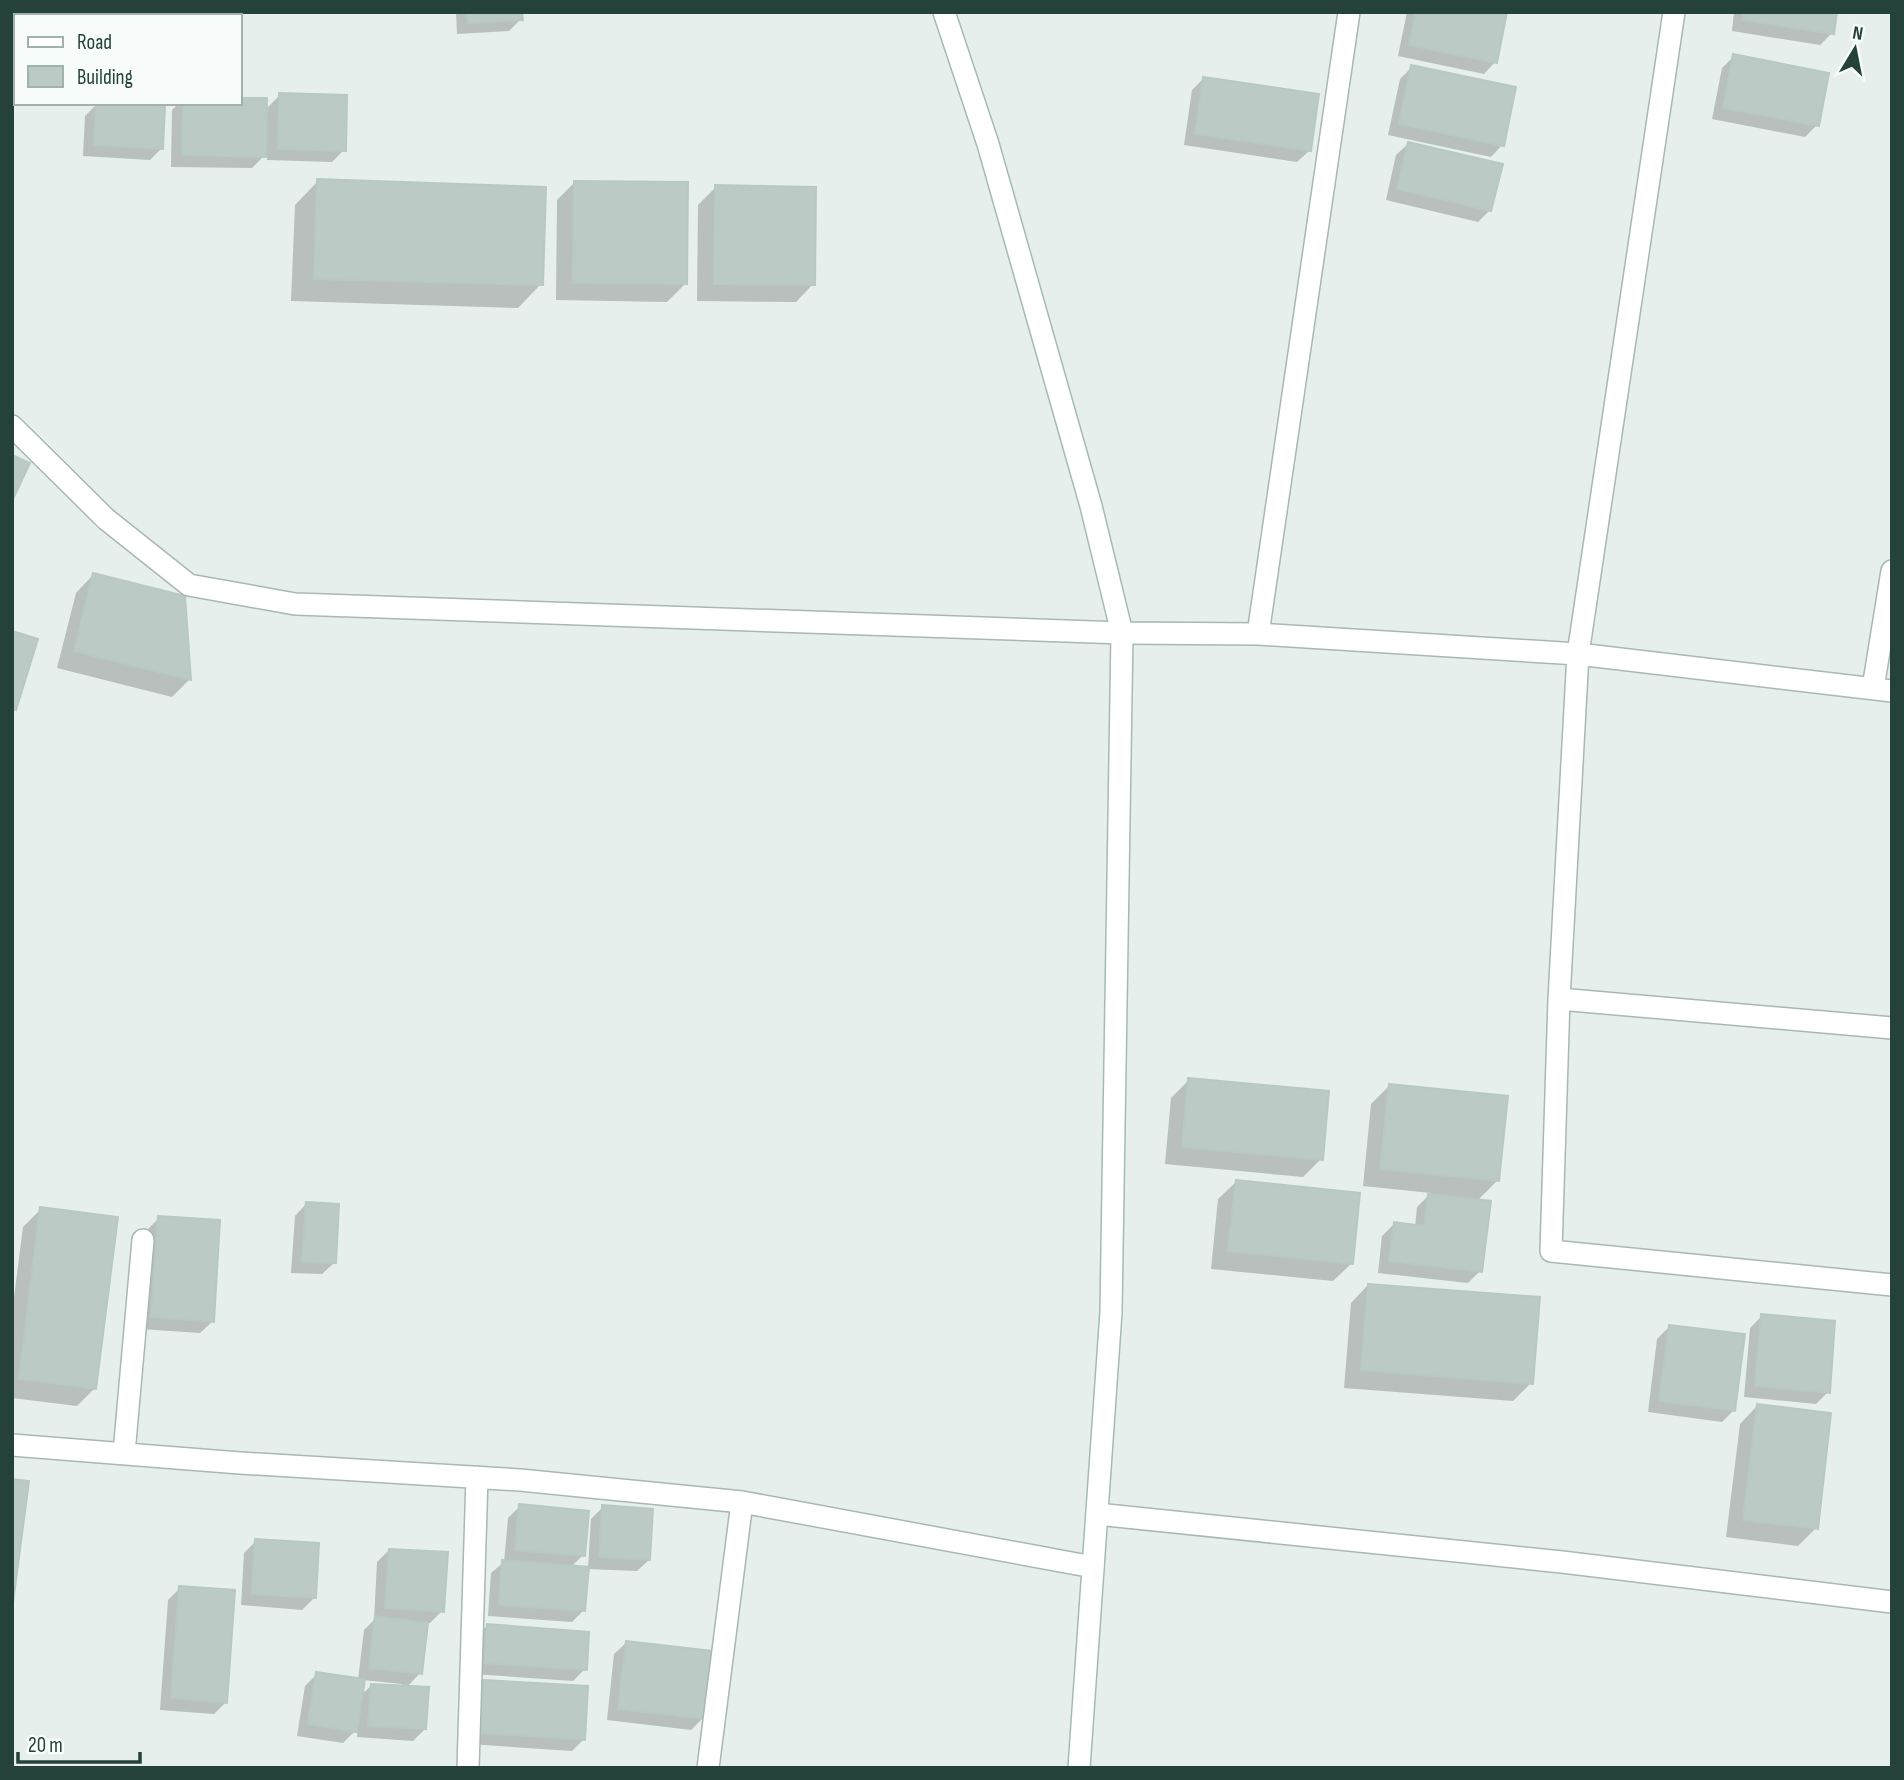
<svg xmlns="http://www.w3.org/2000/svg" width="1904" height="1780" font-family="'Sofia Sans Condensed',sans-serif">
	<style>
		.shadow { fill: #0003; fill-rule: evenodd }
		.building { fill: #bbcac4; stroke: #b8c9c2; stroke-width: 2 }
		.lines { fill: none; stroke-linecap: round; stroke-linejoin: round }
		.minor-casing { stroke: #a8b8b2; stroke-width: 24 }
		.secondary-casing { stroke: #a4bbb3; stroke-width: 24 }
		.minor { stroke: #fff; stroke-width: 21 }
		.secondary { stroke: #fff; stroke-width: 21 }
	</style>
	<rect width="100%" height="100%" fill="#e6efeb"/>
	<path class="shadow" d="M456 12H520L521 19 509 31 457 34Z
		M1407 12H1505L1495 62 1484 74 1398 56Z
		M1734 12H1835L1832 33 1820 45 1732 31Z
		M1734 56 1817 125 1805 137 1712 119 1722 68Z
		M1412 67 1502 145 1491 157 1388 135 1400 79Z
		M1204 78 1309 151 1297 162 1184 145 1192 90Z
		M280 95 344 150 332 162 267 160V153L252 168 171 167 172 110 179 103H240V99L265 100V110Z
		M97 104 162 148 150 160 83 156 85 116Z
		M1408 144 1490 210 1478 222 1386 200 1396 155Z
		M318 181 541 284 518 308 291 301 295 205Z
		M575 182 685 284 667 302 556 300 557 200Z
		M716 187 813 284 796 302 697 301 698 205Z
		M93 575 190 679 172 697 57 668 76 593Z
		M1189 1080 1321 1159 1303 1177 1165 1164 1171 1098Z
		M1389 1086 1498 1180 1477 1201 1480 1271 1468 1283 1378 1273 1382 1236 1394 1224 1415 1227 1417 1207 1431 1193 1363 1186 1371 1104Z
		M1236 1182 1351 1264 1333 1281 1211 1269 1218 1199Z
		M306 1204 334 1263 322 1274 291 1273 295 1216Z
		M41 1209 95 1388 77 1406 12 1398V1313L23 1227Z
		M159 1218 212 1322 200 1333 140 1329 147 1230Z
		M1368 1285 1531 1383 1513 1401 1344 1388 1351 1303Z
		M1762 1316 1828 1392 1816 1404 1744 1397 1750 1328Z
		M1669 1327 1734 1410 1722 1422 1648 1412 1657 1339Z
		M1757 1406 1816 1528 1798 1546 1726 1537 1740 1424Z
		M520 1506 583 1555 571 1567 588 1568 591 1519 603 1507 649 1560 637 1571 587 1569 584 1610 572 1622 488 1616 491 1573 504 1562 508 1518Z
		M256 1541 314 1598 302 1610 241 1605 244 1553Z
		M389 1550 442 1611 430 1623H426L420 1673 406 1688 425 1729 413 1741 357 1737 358 1728 343 1743 297 1736 305 1686 317 1674 358 1680 364 1630 374 1620 377 1562ZM363 1680 402 1684 401 1687 371 1686 360 1696Z
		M180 1588 226 1702 214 1714 160 1710 168 1600Z
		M487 1626 585 1669 573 1681 473 1674 475 1637Z
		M626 1643 703 1718 691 1730 607 1720 614 1654Z
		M484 1681 584 1739 572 1751 469 1744 472 1693Z"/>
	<path class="building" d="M467 12H522L523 20 468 23Z
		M1416 12H1507L1497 63 1409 45Z
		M1744 12H1837L1834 34 1742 20Z
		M1733 54 1829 73 1819 126 1723 108Z
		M1411 65 1516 87 1504 146 1399 124Z
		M1203 77 1319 94 1311 151 1195 134Z
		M279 93 347 95 346 151 278 149Z
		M240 98H267L266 157 182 155 183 103H240Z
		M96 103 165 106 163 149 94 145Z
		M1408 142 1503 164 1491 211 1397 189Z
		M317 179 546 187 543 285 314 279Z
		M574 181 688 182 687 284 573 283Z
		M715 185 816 187 815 285 714 284Z
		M12 455 30 463 12 501Z
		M93 573 185 596 191 680 74 651Z
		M12 631 38 639 16 710 12 709Z
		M1188 1078 1329 1091 1323 1160 1182 1147Z
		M1389 1084 1508 1096 1499 1181 1380 1169Z
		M1236 1180 1360 1193 1353 1264 1228 1251Z
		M1428 1194 1491 1201 1482 1272 1389 1261 1394 1222 1424 1226Z
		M306 1202 339 1204 336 1263 302 1262Z
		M40 1207 118 1217 96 1389 19 1379Z
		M158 1216 220 1220 214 1322 151 1317Z
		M1368 1284 1540 1297 1533 1384 1361 1370Z
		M1761 1314 1835 1321 1830 1393 1755 1386Z
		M1669 1325 1745 1334 1735 1411 1659 1401Z
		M1757 1404 1831 1413 1818 1529 1743 1520Z
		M12 1479 29 1481 12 1610Z
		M519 1504 589 1511 585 1556 515 1550Z
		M602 1505 653 1509 650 1560 599 1557Z
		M255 1539 319 1543 316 1598 252 1594Z
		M389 1549 448 1552 444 1612 385 1608Z
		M502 1560 589 1567 585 1611 499 1605Z
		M179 1586 235 1590 227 1703 171 1698Z
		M375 1616 428 1623 422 1674 369 1668Z
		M487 1624 589 1632 587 1670 484 1663Z
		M626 1641 712 1651 705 1719 618 1709Z
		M316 1672 365 1679 357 1732 308 1724Z
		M483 1680 588 1686 585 1740 480 1733Z
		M371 1684 429 1687 426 1729 368 1726Z"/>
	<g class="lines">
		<g class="minor-casing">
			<path id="minor" d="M1674 12 1578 654 1559 999 1551 1251 1892 1285
				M12 426 106 519 189 585 295 604 1122 633 1258 634 1578 654 1892 691
				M1258 634 1349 12
				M1873 688 1892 571
				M1559 999 1892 1028
				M12 1445 240 1463 520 1480 742 1502 1093 1567
				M124 1453 143 1240
				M1097 1514 1562 1562 1892 1602
				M468 1768 477 1477
				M708 1768 742 1502"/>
		</g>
		<g class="secondary-casing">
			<path id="secondary" d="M944 12 988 144 1091 506 1122 633 1111 1312 1079 1768"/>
		</g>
		<use href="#minor" class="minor"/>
		<use href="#secondary" class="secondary"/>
	</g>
	<rect width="1904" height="1780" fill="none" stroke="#24423a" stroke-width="28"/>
	<rect x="14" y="14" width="228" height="91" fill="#f7fbf9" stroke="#a3b1ad" stroke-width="2"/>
	<rect x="28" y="37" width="35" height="10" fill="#ffffff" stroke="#a3b1ad" stroke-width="2"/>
	<text x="77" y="49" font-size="21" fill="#24423a">Road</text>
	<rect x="28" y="66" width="35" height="21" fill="#bbcac4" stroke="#a3b1ad" stroke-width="2"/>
	<text x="77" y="84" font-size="21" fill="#24423a">Building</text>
	<g transform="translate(1855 49) rotate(10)" stroke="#f7fbf9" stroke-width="5" paint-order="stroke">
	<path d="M0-5L12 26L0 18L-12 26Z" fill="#24423a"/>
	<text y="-10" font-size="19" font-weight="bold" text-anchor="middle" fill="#24423a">N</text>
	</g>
	<path d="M18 1752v10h122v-10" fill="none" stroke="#24423a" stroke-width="3.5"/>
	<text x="28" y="1752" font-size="21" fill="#24423a" stroke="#f7fbf9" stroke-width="5" paint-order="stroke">20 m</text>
</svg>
